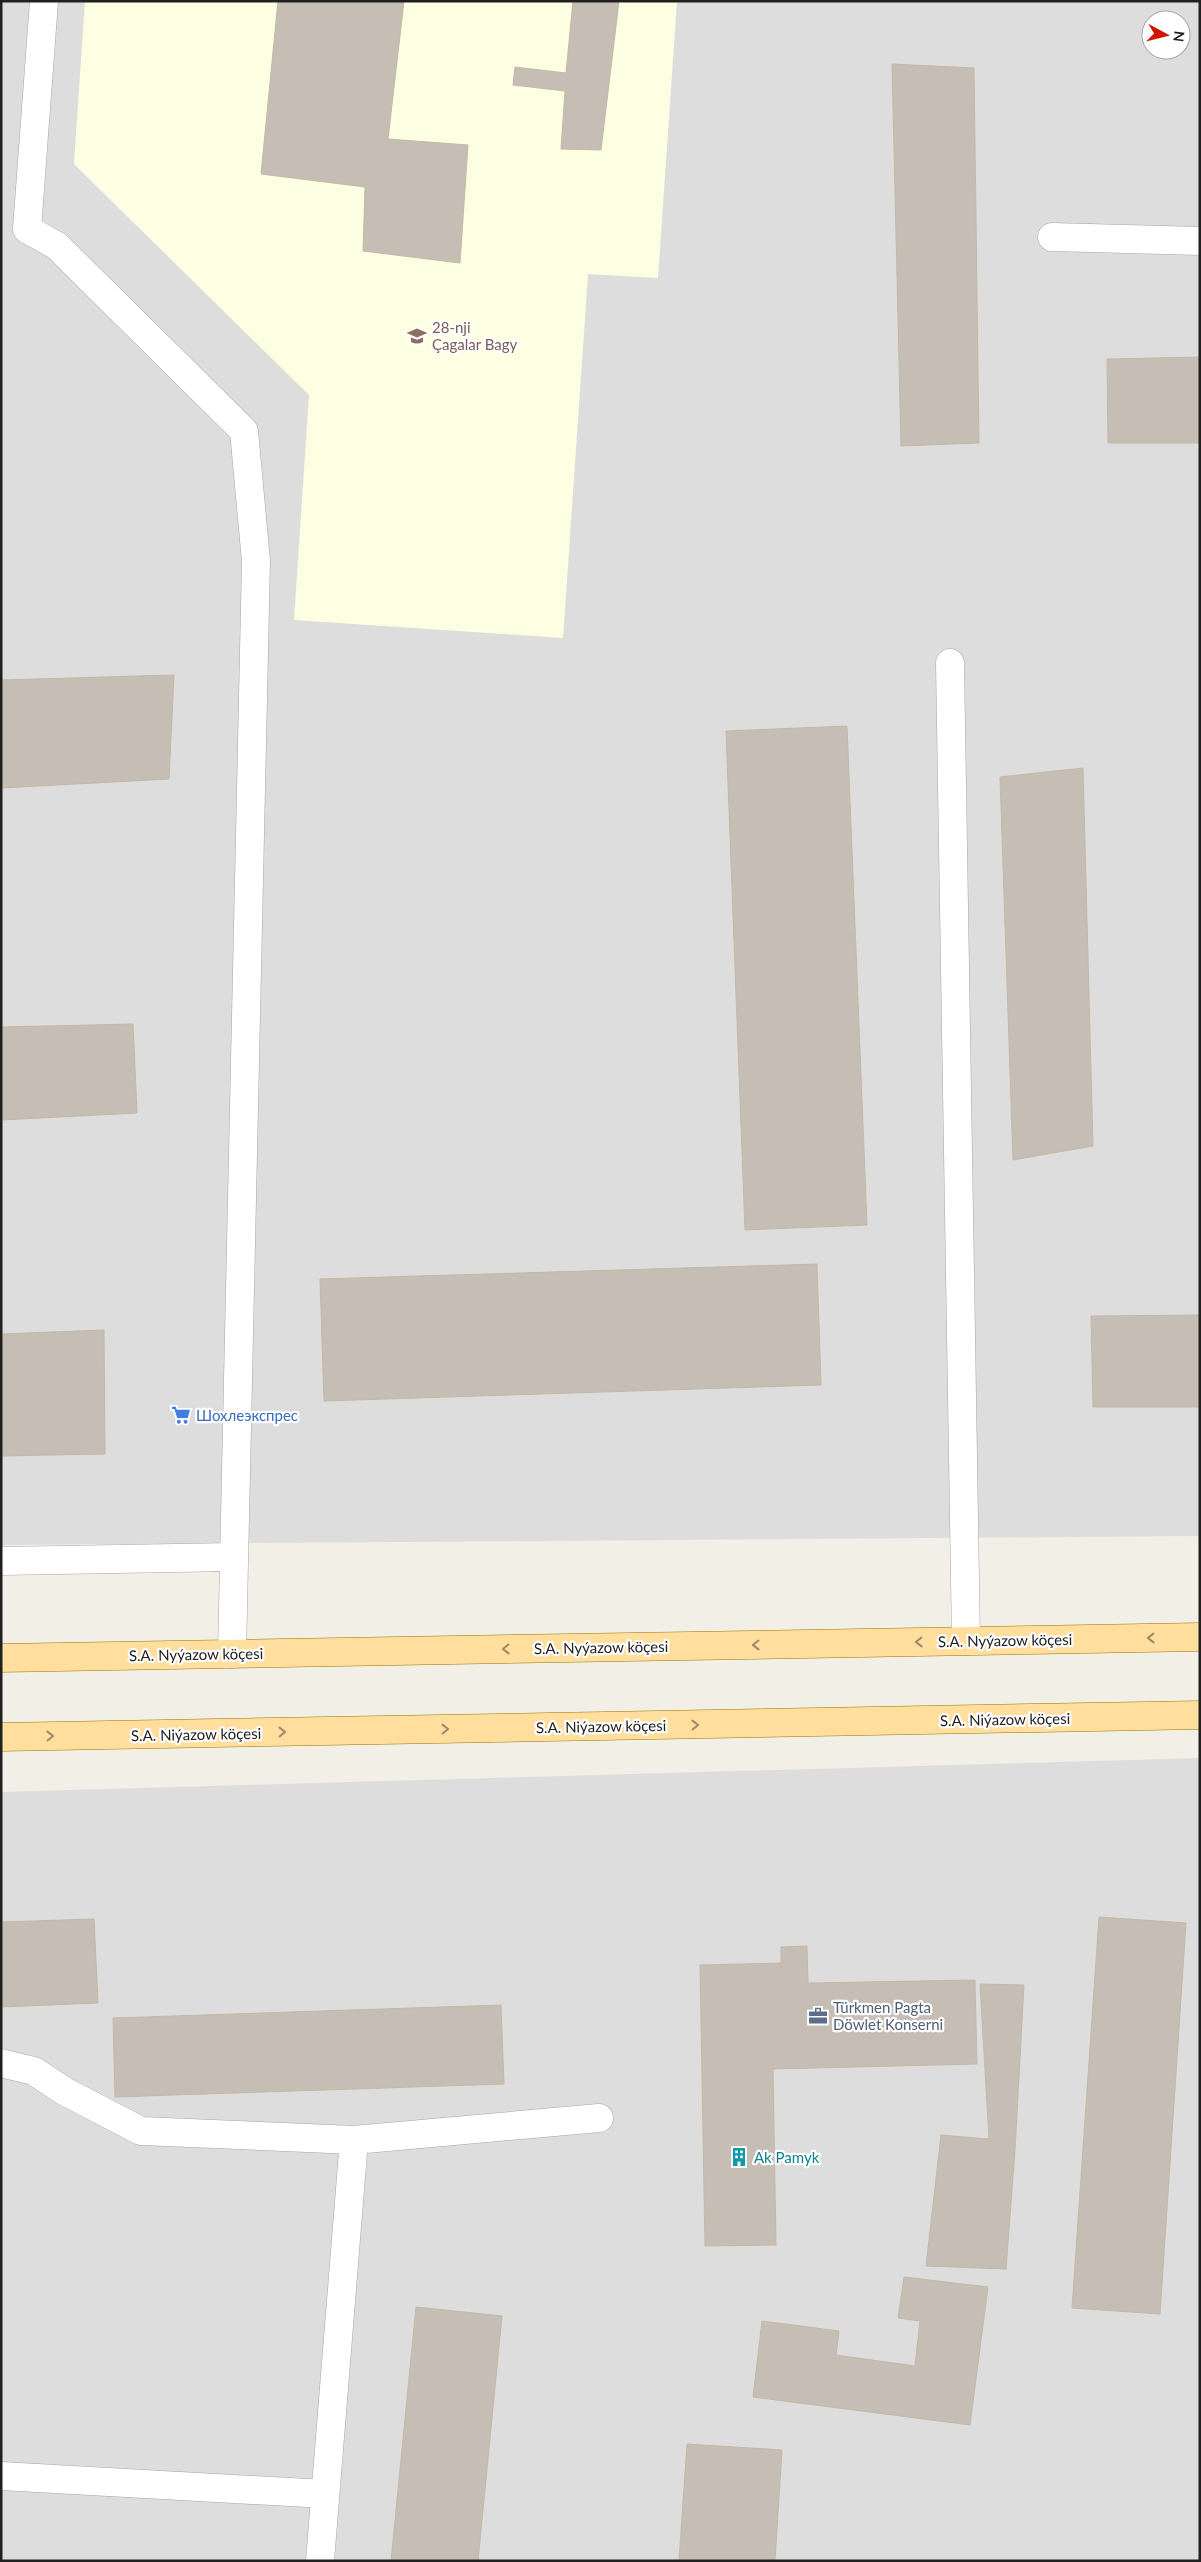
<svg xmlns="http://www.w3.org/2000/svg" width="1201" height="2562" font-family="Lato,sans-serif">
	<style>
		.residential { fill: #dedddd; fill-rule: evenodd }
		.education { fill: #fcffe2 }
		.building { fill: #c6beb5; stroke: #c4b7a7 }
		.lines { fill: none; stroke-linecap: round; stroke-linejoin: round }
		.minor-casing { stroke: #a7a7a7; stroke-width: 29 }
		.major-casing { stroke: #9d7800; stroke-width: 29 }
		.minor { stroke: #fff; stroke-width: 28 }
		.major { stroke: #ffde9e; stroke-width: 28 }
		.oneway { stroke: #9b8865 }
		.labels { text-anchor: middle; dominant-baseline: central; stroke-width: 4.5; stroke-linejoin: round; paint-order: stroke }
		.education-label { font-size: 15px; fill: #785e54; stroke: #fff; text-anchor: start }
		.shop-label { font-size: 15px; fill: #366cbe; stroke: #fff; text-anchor: start }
		.street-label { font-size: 15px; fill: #202020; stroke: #fff }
		.service-label { font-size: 15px; fill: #4e5e75; stroke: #fff; text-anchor: start }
		.culture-label { font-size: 15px; fill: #0d838f; stroke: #fff; text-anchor: start }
	</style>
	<rect width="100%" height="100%" fill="#f1efe6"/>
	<path class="residential" d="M1 1H1200V1536L1 1545ZM1151 20H1181V50H1151Z
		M1200 1758V2561H1V1792Z"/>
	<path class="education" d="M85 1H677L658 278 588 274 563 638 294 620 309 395 74 164Z"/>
	<path class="building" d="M278 1H404L388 139 468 145 460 263 363 251 365 187 261 174Z
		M573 1H619L601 150 561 149 565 91 513 85 515 67 566 73Z
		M892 64 974 68 979 443 901 446Z
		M1200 357V443H1108L1107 359Z
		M174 675 169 779 1 788V680Z
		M847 726 867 1225 745 1230 726 731Z
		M1083 768 1093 1146 1013 1160 1000 777Z
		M133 1024 137 1113 1 1120V1027Z
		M817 1264 821 1385 324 1401 320 1279Z
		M1200 1315V1407H1093L1091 1316Z
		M104 1330 105 1454 1 1456V1334Z
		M1099 1917 1186 1923 1160 2314 1072 2308Z
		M94 1919 98 2003 1 2007V1922Z
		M807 1946 808 1983 975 1980 977 2064 773 2069 776 2245 705 2246 700 1965 781 1963V1947Z
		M980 1984 1024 1985 1015 2150 1006 2269 926 2266 941 2135 989 2139Z
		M501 2005 504 2084 115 2097 113 2018Z
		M904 2277 988 2287 970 2425 753 2397 762 2321 839 2331 836 2355 915 2366 920 2321 898 2318Z
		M416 2307 502 2316 478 2561H391Z
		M687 2444 782 2450 775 2561H679Z"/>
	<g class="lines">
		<g class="minor-casing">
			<path id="minor" d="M44 1 27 229 57 246 244 431 256 561 232 1654
				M1052 237 1200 241
				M950 663 966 1641
				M1 1561 234 1557
				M1 2063 34 2071 64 2091 141 2131 354 2140
				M1 2476 325 2494
				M320 2561 354 2140 599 2118"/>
		</g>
		<g class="major-casing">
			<path id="major" d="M1 1658 1200 1637
				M1 1737 1200 1715"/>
		</g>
		<use href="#minor" class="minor"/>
		<use href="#major" class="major"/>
	</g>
	<defs><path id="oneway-chevron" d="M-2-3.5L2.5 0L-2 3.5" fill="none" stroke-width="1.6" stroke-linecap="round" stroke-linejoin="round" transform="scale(1.25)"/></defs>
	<g class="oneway">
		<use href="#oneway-chevron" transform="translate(1151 1638) rotate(179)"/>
		<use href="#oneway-chevron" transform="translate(919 1642) rotate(179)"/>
		<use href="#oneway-chevron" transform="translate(756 1645) rotate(179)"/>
		<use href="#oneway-chevron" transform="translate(506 1649) rotate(179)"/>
		<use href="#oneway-chevron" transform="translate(695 1725) rotate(-1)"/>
		<use href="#oneway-chevron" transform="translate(445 1729) rotate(-1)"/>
		<use href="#oneway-chevron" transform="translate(282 1732) rotate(-1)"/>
		<use href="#oneway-chevron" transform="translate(50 1736) rotate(-1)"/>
	</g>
	<defs>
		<g id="school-bare" transform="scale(1.5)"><path d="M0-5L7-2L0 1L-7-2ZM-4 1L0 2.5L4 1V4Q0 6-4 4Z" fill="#8d6e63" stroke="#fff" stroke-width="2.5" paint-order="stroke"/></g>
		<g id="supermarket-bare" transform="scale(1.5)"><path d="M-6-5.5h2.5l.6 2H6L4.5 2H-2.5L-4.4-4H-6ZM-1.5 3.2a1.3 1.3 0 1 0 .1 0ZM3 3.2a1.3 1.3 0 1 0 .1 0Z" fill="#3f7fe0" stroke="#fff" stroke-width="2.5" paint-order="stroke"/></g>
		<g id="office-bare" transform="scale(1.5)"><path d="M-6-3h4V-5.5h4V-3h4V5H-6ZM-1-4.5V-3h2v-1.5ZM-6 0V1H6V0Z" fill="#5c6f8a" stroke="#fff" stroke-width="2.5" paint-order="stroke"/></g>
		<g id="building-bare" transform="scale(1.5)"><path d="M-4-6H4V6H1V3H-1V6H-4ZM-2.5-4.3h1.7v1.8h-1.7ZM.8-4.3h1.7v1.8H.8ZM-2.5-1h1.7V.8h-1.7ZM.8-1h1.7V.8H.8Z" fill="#0f9aa8" stroke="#fff" stroke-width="2.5" paint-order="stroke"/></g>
	</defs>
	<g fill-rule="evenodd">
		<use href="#school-bare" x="417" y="336"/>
		<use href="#supermarket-bare" x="181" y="1415"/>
		<use href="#office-bare" x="818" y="2016"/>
		<use href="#building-bare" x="739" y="2157"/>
	</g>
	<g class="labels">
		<g class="education-label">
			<text x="432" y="327">28-nji<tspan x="432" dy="17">Çagalar Bagy</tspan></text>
		</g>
		<g class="shop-label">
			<text x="196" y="1415">Шохлеэкспрес</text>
		</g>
		<g class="street-label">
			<text transform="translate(1005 1640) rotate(-1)">S.A. Nyýazow köçesi</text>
			<text transform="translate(601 1647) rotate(-1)">S.A. Nyýazow köçesi</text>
			<text transform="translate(196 1654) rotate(-1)">S.A. Nyýazow köçesi</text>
			<text transform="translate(1005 1719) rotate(-1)">S.A. Niýazow köçesi</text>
			<text transform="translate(601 1726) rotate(-1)">S.A. Niýazow köçesi</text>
			<text transform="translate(196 1734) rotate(-1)">S.A. Niýazow köçesi</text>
		</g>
		<g class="service-label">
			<text x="833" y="2007">Türkmen Pagta<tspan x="833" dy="17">Döwlet Konserni</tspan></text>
		</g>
		<g class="culture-label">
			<text x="754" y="2157">Ak Pamyk</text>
		</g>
	</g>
	<rect width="1201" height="2562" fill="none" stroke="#202020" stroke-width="5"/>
	<g transform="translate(1166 35) rotate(97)"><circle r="24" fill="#ffffff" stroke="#a6a6a6"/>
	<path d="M0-4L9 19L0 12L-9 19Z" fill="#d11400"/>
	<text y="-8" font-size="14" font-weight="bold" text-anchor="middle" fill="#202020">N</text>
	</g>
</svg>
